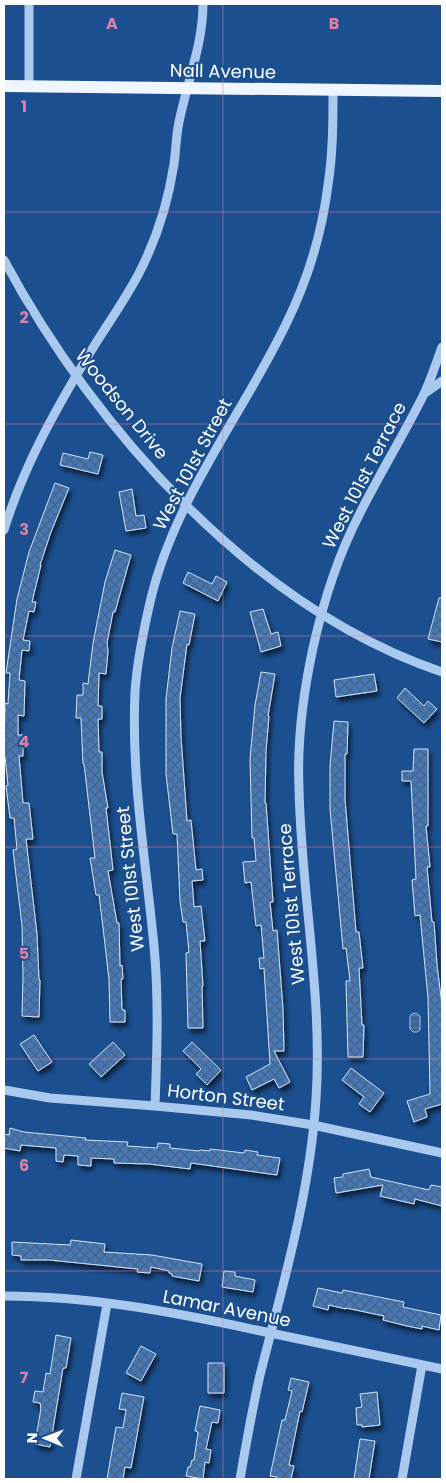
<svg xmlns="http://www.w3.org/2000/svg" width="446" height="1483" font-family="Poppins,sans-serif">
	<style>
		.water { fill: url(#water-rules); stroke: #9cc4f0 }
		.building { fill: url(#building-cross-hatch); stroke: #cfe3fa; filter: url(#shadow) }
		.lines { fill: none; stroke-linecap: round; stroke-linejoin: round }
		.minor { stroke: #a9c9ee; stroke-width: 9 }
		.major { stroke: #f0f6ff; stroke-width: 12 }
		.grid { fill: none; stroke: #dd80a5; stroke-width: 1; stroke-opacity: 0.55 }
		.labels { text-anchor: middle; dominant-baseline: central; stroke-width: 4; stroke-linejoin: round; paint-order: stroke }
		.street-label { font-size: 18px; fill: #fff; stroke: #1b4f8f }
		.grid-label { font-size: 16px; text-anchor: middle; font-weight: bold; fill: #dd80a5; stroke: #1b4f8f; stroke-width: 4; stroke-linejoin: round; paint-order: stroke }
	</style>
	<defs>
		<pattern id="water-rules" width="6" height="5" patternUnits="userSpaceOnUse" patternTransform="scale(1.25)"><rect width="6" height="5" fill="#3c6290"/><path d="M0 2.5h6" fill="none" stroke="#597aa1"/></pattern>
		<pattern id="building-cross-hatch" width="8" height="8" patternUnits="userSpaceOnUse" patternTransform="scale(1.25)"><rect width="8" height="8" fill="#4478b7"/><path d="M0 0l8 8M0 8l8-8" fill="none" stroke="#486282"/></pattern>
		<filter id="shadow"><feDropShadow dx="2.5" dy="4.5" stdDeviation="2.5" flood-color="#0009"/></filter>
	</defs>
	<rect width="100%" height="100%" fill="#1b4f8f"/>
	<path class="water" d="M416 1013 420 1016V1030L417 1032H413L410 1029V1016L412 1014Z"/>
	<path class="building" d="M90 452 103 455 98 474 60 465 63 453 88 459Z
		M55 483 69 488 51 532 40 565H41L32 602H36L34 612 29 611 23 640 30 641 29 651 22 650 19 680 25 681 24 716 18 715V735H23V756H19L23 803H29L33 839H26L37 934 39 980H40L39 1017 22 1016 23 976 22 926 13 850 17 849 14 818H10L6 786 8 785 5 756H4L5 703 8 704 10 673H6L17 599 29 552Z
		M132 489 136 516 144 515 146 528 126 531 119 492Z
		M115 550 131 555 115 612H113L107 643 108 651 106 674 99 673 98 706H102V719H98L99 752H102V772L108 808H106L113 870 108 871 117 923H119L120 966 122 965 123 979H121L122 1010H125V1022H110L109 980 104 936 99 895H96L90 858H95L84 764H83L81 718H76L77 695H83V683L88 684 93 643 105 582Z
		M188 572 212 584 216 576 227 582 218 601 183 583Z
		M439 598H442V642L428 639Z
		M263 609 271 634 278 632 281 646 261 652 250 612Z
		M180 611 195 614 189 645 187 644 180 698 181 737 187 821 191 820 196 870 202 869 203 880 192 881 194 907 201 906 205 941H200L203 986H202L203 1028H188L186 953 189 952 186 922H183L180 901 177 834H173L166 774V699L172 648Z
		M261 672 275 674 268 716H269L266 751 265 803H266L273 902H270L273 931 277 930 283 1009 284 1051H274L290 1082 279 1088 274 1079 252 1090 246 1077 270 1064 264 968 260 969 259 958H264L261 925 256 926 251 882 245 883 243 862 256 861 254 838H252L250 759 255 705Z
		M374 674 377 691 336 697 334 680Z
		M405 688 424 706 428 701 437 709 424 723 397 698Z
		M334 721 348 722 347 754H345V799L356 932H359L363 968H359L362 1025H364L363 1057H348L346 981H350L346 948 343 949 330 809V766Z
		M414 749H428V826H426L430 867H427L432 922H434L437 965 442 1005V1104L425 1109 427 1117 414 1122 407 1101 430 1094 428 998 420 915 415 916 412 880 416 879 411 781H402V771H413Z
		M34 1035 52 1062 38 1071 20 1044Z
		M113 1042 125 1055 101 1077 89 1064Z
		M192 1042 221 1070 207 1085 196 1074 201 1069 183 1051Z
		M351 1068 384 1093 370 1112 359 1104 364 1097 342 1080Z
		M10 1128 24 1132 86 1138 85 1140 128 1142 127 1146 157 1148 158 1143 170 1144V1148L199 1151 200 1150 210 1151V1149L244 1153 245 1150 258 1152 257 1155 280 1158 277 1175 191 1163 190 1169 149 1164 114 1163V1159L91 1158V1166L78 1165V1156L64 1155 63 1162 56 1161V1148L21 1145 20 1151 4 1148V1134L9 1135Z
		M369 1169 371 1177 429 1190 431 1185 442 1187V1206L415 1199 414 1204 380 1196 383 1185 336 1193 334 1178 343 1177V1174Z
		M71 1240 105 1244 104 1252 152 1255 202 1264 199 1281 172 1276V1274L169 1273V1271L151 1267 150 1273 137 1272 138 1269 49 1260H21V1256L12 1255V1242L70 1245Z
		M224 1271 235 1272V1276L255 1280 253 1292 222 1287Z
		M318 1288 342 1293 343 1290 404 1302 403 1307 441 1315 439 1330 422 1326V1329L407 1326 383 1320 384 1316 346 1308V1309L329 1305 328 1310 313 1306Z
		M56 1335 71 1338 66 1368H63L50 1447 35 1444 41 1408 40 1403 33 1402 35 1391 43 1392 46 1373 50 1374Z
		M141 1346 156 1354 141 1381 126 1373Z
		M208 1363H224V1393H208Z
		M291 1378 309 1382 302 1412 300 1411 289 1465 294 1466 291 1479H276L277 1477 270 1476 282 1420H285L292 1391 288 1390Z
		M377 1392 380 1425 362 1427V1425H357L356 1408 362 1407 360 1394Z
		M122 1393 144 1397 131 1468 125 1467 123 1479H107L116 1427 123 1428 126 1410 119 1409Z
		M200 1406 220 1410 218 1423 212 1422 206 1449 211 1450 209 1463 205 1462 203 1479 186 1476 188 1467H190L192 1460H194L198 1432 195 1431Z
		M360 1439 375 1441 369 1479H354Z"/>
	<g class="lines">
		<path class="minor" d="M29 86V4
			M4 260C95 430 255 609 442 672
			M425 393 442 381
			M4 530C23 468 54 412 88 356 104 329 123 303 138 275 156 241 168 203 174 164 176 150 176 136 179 122 187 83 203 44 203 4
			M4 1090 50 1098 155 1106 251 1115 313 1125 442 1153
			M155 1106C157 1052 159 999 154 946 146 862 131 777 135 692 137 660 144 628 151 598 176 496 243 414 287 322 308 279 322 232 328 185 333 153 333 121 333 89
			M4 1296C89 1296 174 1312 256 1330 318 1343 380 1356 442 1369
			M76 1479 107 1304
			M240 1479C246 1445 252 1410 260 1375 283 1284 310 1194 316 1099 323 995 301 892 299 788 297 741 303 694 313 648 323 603 338 556 359 515 379 475 403 436 423 396 431 380 436 363 442 347
			M402 1479 422 1365"/>
		<path class="major" d="M4 86 442 91"/>
	</g>
	<path class="grid" d="M223 4V1479M4 212H442M4 424H442M4 636H442M4 847H442M4 1059H442M4 1271H442"/>
	<g class="labels">
		<g class="street-label">
			<text transform="translate(223 71) rotate(1)">Nall Avenue</text>
			<text transform="translate(122 404) rotate(51)">Woodson Drive</text>
			<text transform="translate(192 464) rotate(-62)">West 101st Street</text>
			<text transform="translate(364 475) rotate(-63)">West 101st Terrace</text>
			<text transform="translate(130 879) rotate(-96)">West 101st Street</text>
			<text transform="translate(291 904) rotate(-95)">West 101st Terrace</text>
			<text transform="translate(226 1097) rotate(7)">Horton Street</text>
			<text transform="translate(227 1308) rotate(11)">Lamar Avenue</text>
		</g>
	</g>
	<g class="grid-label">
		<text x="112" y="29">A</text>
		<text x="334" y="29">B</text>
		<text x="24" y="112">1</text>
		<text x="24" y="323">2</text>
		<text x="24" y="535">3</text>
		<text x="24" y="747">4</text>
		<text x="24" y="959">5</text>
		<text x="24" y="1171">6</text>
		<text x="24" y="1383">7</text>
	</g>
	<rect width="446" height="1483" fill="none" stroke="#ffffff" stroke-width="10"/>
	<g transform="translate(45 1438) rotate(271)" stroke="#1b4f8f" stroke-width="4" paint-order="stroke">
	<path d="M0-4L9 19L0 12L-9 19Z" fill="#ffffff"/>
	<text y="-8" font-size="14" font-weight="bold" text-anchor="middle" fill="#ffffff">N</text>
	</g>
</svg>
